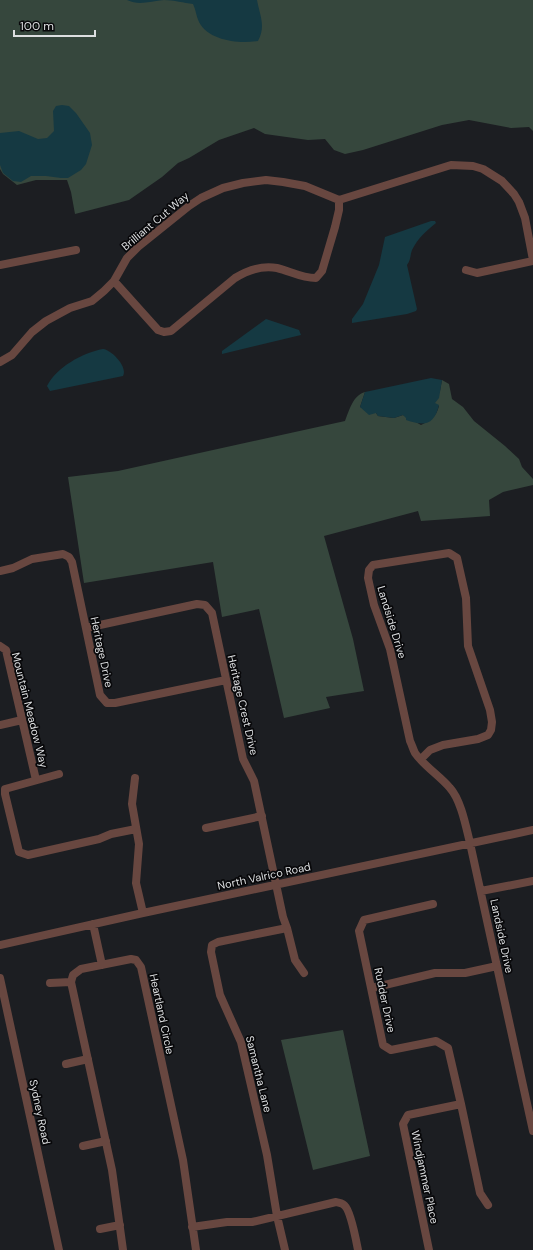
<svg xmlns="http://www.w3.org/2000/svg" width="533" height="1250" font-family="'DM Sans',sans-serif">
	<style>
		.green { fill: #36473d }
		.water { fill: #153942 }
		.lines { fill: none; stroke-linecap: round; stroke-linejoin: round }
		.minor { stroke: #684740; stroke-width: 8 }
		.labels { text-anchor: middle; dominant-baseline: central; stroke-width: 3.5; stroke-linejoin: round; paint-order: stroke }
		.street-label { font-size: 11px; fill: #dddfe1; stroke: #08080a }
	</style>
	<rect width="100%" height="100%" fill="#1c1e22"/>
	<path class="green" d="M0 0H533V131L529 127 511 128 469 120 442 125 363 150 345 154 334 150 325 139 308 140 265 134 254 128 219 140 189 158 178 163 162 177 129 200 75 214 71 192 67 180H36L17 185 3 174 0 169Z
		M442 380 449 384 452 399 463 407 474 421 505 446 519 459 522 467 533 479V485L503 492 489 500 490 516 421 521 418 511 324 536 353 639 364 691 326 697 330 708 284 718 259 609 222 617 213 562 84 583 68 477 118 471 345 421C349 411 353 395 365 392L360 407 376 413 378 416 394 418 403 415 421 425C431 420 436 417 439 406L434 404 440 391Z
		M343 1030 370 1156 313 1170 281 1040Z"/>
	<path class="water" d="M127 0H257C260 16 266 26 258 41 239 44 209 41 199 22 196 16 196 10 193 4 184 3 174 0 164 0 151 1 139 6 127 0Z
		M62 105 69 106 76 113 90 133 92 145 86 164 81 170 68 178H61L46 176H31L21 182 13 181 3 173 0 165V133L19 131 38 139 47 138 54 131 53 111 56 106Z
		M431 221H435L436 223C426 231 418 238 412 250 410 255 411 260 407 265L417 309 416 311 407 314 352 323V319L363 304 379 265 385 237Z
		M266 319 299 330 301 335 222 354V351Z
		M103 349C112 350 128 367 123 376L50 391 47 386C57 367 82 353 103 349Z
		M431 378 442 380 439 398 435 403 439 405C434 426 424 426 406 420V418L403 415 394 418 378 416 376 413 369 415 360 407 365 392Z"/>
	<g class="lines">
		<path class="minor" d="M0 265 76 250
			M466 270 477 273 533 261
			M114 281 158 330 164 332 171 331 235 278C248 270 261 265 277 268 290 271 301 278 316 278L322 271 335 227 339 210V200
			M0 362 12 355 32 332 46 321 70 308 92 301 104 291 114 281 127 258 138 247 189 206 201 198 223 188 243 183 266 180 283 182 305 186 339 200 451 165 473 166 483 169 502 181 514 194 519 202 525 218 533 260
			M0 571 13 568 32 559 63 554 69 557 72 562 100 695 107 703H115L226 680
			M86 628 197 604 205 605 212 613 243 759 254 781 283 917 287 928 295 960 304 973
			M0 646 6 650 36 780
			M0 725 22 720
			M421 759 430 750 443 745 478 739 488 735 491 730 492 722 490 710 468 646 466 598 457 558 449 553 373 565 369 570 368 578 374 605 390 649 410 741C412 745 413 749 415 753 424 766 440 776 450 788 461 800 466 827 470 843L533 1131
			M59 774 5 789V794L19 852 28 855 99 839 111 834 136 829
			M135 778 132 804 139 844 136 883 143 913
			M206 828 262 816
			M481 891 533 881
			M433 904 364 920 359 931 383 1045 391 1050 436 1041 448 1048 461 1104 480 1193 488 1205
			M93 924 102 965
			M0 945 143 913 533 830
			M0 978 59 1250
			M50 983 71 982
			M372 988 435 973H465L497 966
			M66 1064 88 1059
			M83 1146 106 1141
			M192 1227 227 1222H252L336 1202C339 1203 343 1203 345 1206 351 1212 356 1240 358 1250
			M100 1229 120 1225
			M123 1250 112 1170 71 982 73 975 81 969 131 959 136 960 141 967 183 1160 196 1250
			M285 1250 277 1216 267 1155 241 1042 220 995 211 952 212 945 218 942 287 928
			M429 1250 403 1124 408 1115 461 1104"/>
	</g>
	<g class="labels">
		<g class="street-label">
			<text transform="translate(155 221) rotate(-40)">Brilliant Cut Way</text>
			<text transform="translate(392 622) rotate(73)">Landside Drive</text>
			<text transform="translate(102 652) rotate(78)">Heritage Drive</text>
			<text transform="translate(243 705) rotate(77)">Heritage Crest Drive</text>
			<text transform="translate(30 710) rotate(76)">Mountain Meadow Way</text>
			<text transform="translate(264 876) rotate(-12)">North Valrico Road</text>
			<text transform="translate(502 936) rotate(78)">Landside Drive</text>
			<text transform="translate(385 1000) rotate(78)">Rudder Drive</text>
			<text transform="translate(162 1014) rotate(78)">Heartland Circle</text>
			<text transform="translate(259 1074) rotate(76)">Samantha Lane</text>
			<text transform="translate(40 1112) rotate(78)">Sydney Road</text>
			<text transform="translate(425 1177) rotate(78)">Windjammer Place</text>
		</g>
	</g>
	<path d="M14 30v6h81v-6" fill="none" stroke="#dddfe1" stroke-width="2"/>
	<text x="20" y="30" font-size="12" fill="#dddfe1" stroke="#08080a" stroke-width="3" paint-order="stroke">100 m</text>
</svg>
